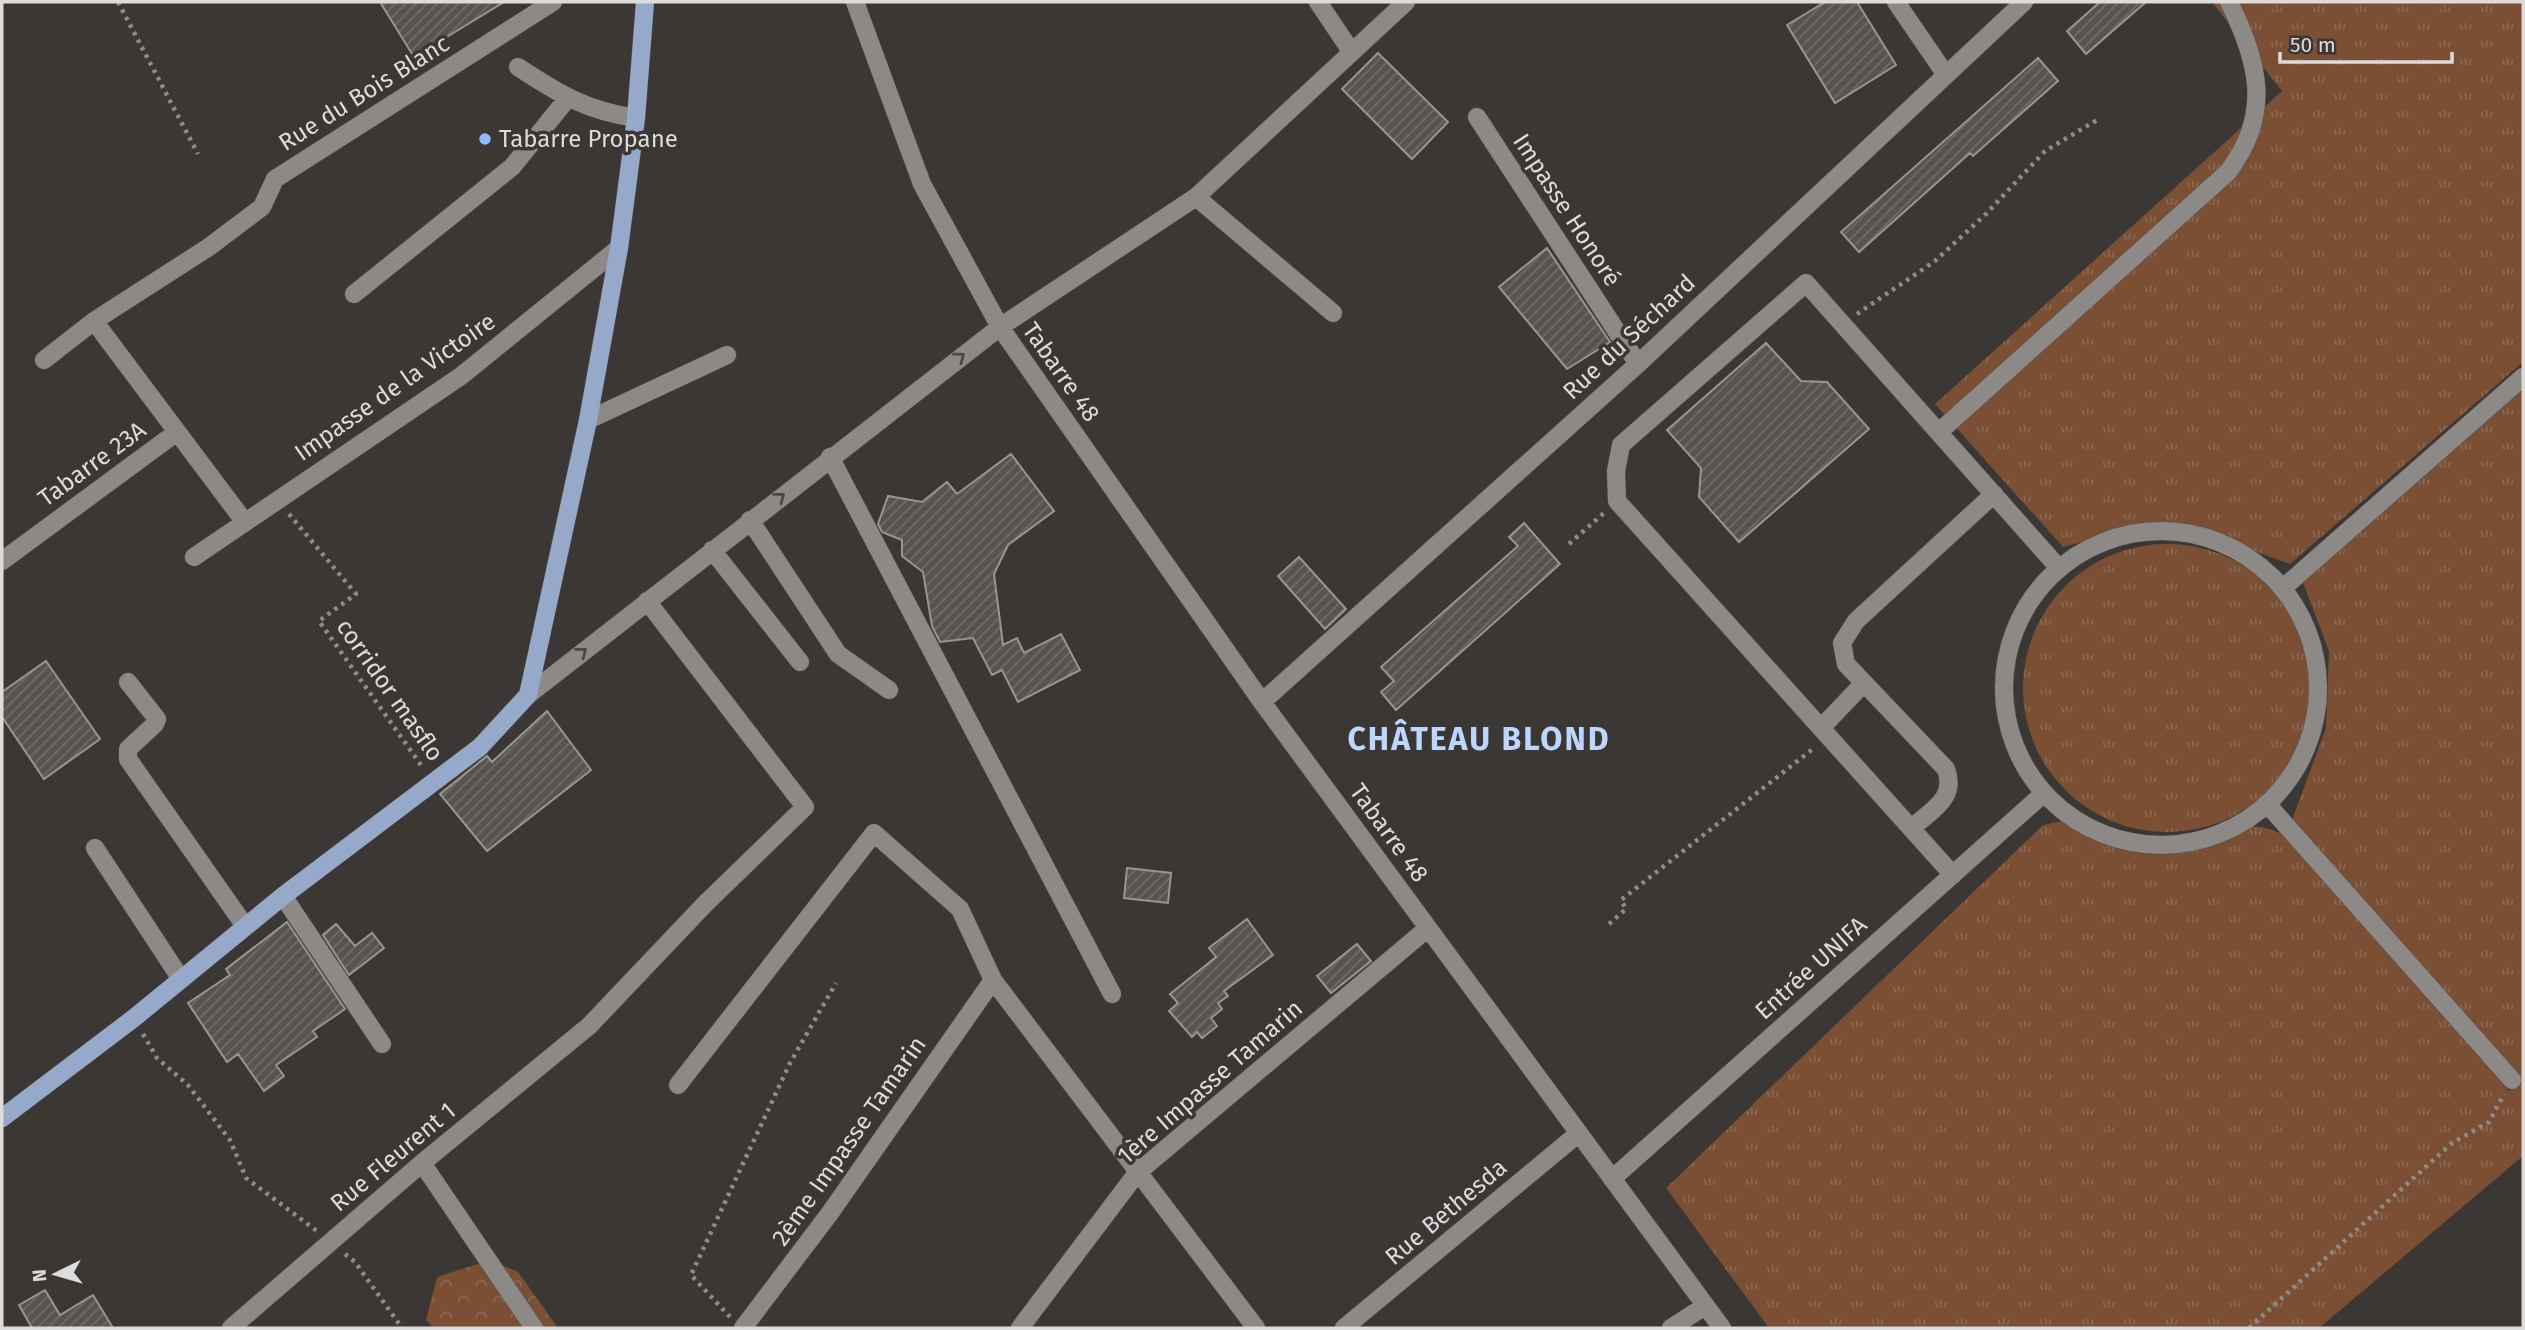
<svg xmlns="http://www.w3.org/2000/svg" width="2525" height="1330" font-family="'Fira Sans',sans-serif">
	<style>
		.grass { fill: url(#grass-tufts) }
		.forest { fill: url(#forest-crowns) }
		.building { fill: url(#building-hatch); stroke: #989593; stroke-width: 2 }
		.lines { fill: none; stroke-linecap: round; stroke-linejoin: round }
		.minor-casing { stroke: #565352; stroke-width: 19 }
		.major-casing { stroke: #565352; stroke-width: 19 }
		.path { stroke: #8e8c8a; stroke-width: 4.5; stroke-dasharray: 3.5 5; stroke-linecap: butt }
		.minor { stroke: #8d8987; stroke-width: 18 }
		.major { stroke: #97a9ca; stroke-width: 18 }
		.oneway { stroke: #4b4745 }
		.poi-dot { fill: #8fb8fd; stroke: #3a3735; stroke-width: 2.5 }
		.labels { text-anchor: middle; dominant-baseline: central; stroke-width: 7; stroke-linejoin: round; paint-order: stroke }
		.street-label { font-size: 24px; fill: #dedcdb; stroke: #3a3735 }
		.poi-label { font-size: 24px; fill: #dedcdb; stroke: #3a3735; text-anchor: start }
		.district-label { font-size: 32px; font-weight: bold; letter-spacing: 2px; fill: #bed6fd; stroke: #3a3735 }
	</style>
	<defs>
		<pattern id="grass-tufts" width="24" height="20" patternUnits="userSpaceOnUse" patternTransform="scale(1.75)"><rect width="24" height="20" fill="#7a4f34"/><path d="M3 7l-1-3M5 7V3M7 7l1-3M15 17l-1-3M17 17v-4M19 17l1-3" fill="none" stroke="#8c6851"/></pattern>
		<pattern id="forest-crowns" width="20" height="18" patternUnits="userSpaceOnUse" patternTransform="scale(1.75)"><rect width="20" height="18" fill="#7a4f34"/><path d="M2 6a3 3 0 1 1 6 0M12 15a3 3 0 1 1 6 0" fill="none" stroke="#8c6851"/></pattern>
		<pattern id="building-hatch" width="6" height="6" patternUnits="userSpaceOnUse" patternTransform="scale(1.75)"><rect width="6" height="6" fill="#575351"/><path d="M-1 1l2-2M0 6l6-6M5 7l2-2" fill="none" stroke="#6f6b69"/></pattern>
	</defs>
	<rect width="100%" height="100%" fill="#3a3735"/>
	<path class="grass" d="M2212 2H2523V362L2290 564 2215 537 2140 526 2063 547 1935 404 2282 91Z
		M2523 386V1156L2319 1328H1769L1666 1188 2042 826C2094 808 2088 844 2125 850 2148 854 2195 850 2217 842 2249 831 2245 818 2282 834L2509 1091 2521 1082 2292 820 2326 728 2329 651 2302 580Z
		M2023 688a144 144 0 1 1 288 0a144 144 0 1 1-288 0Z"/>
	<path class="forest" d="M490 1260 518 1272 558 1328H434L426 1320 437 1277Z"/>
	<path class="building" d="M380 2H504L414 57Z
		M1825 2H1857L1896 65 1835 103 1787 25Z
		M2100 2H2146L2086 54 2067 31Z
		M1378 53 1448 122 1412 159 1342 89Z
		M2038 58 2058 81 1973 156 1970 153 1859 252 1841 232Z
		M1547 248 1610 342 1567 369 1499 287Z
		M1766 343 1801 381 1827 382 1869 429 1739 542 1699 497 1701 468 1667 430Z
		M1011 454 1054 511 1008 545 994 574 1003 645 1017 638 1024 653 1061 634 1080 670 1018 702 1002 670 992 675 973 638 940 642 932 626 923 572 902 556V540L882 532 878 524 888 496 922 502 947 482 957 494Z
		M1524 523 1560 564 1396 710 1381 692 1394 681 1381 667 1518 546 1509 537Z
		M1299 557 1346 609 1325 629 1278 576Z
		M46 661 100 739 44 779 2 717V692Z
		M547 711 591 770 487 851 440 794 487 756 492 762Z
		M1127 868 1171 873 1168 903 1124 898Z
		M1247 919 1273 955 1224 991 1228 996 1218 1003 1222 1009 1211 1018 1217 1026 1202 1038 1197 1032 1192 1037 1169 1011 1178 1003 1170 994 1216 957 1209 948Z
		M287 922 345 1009 313 1031 317 1037 276 1065 284 1076 264 1091 238 1054 227 1062 188 1003 230 975 226 969Z
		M336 924 355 946 372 933 384 948 349 975 323 935Z
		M1357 944 1371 961 1331 993 1317 976Z
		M45 1290 60 1315 93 1295 113 1328H32L19 1305Z"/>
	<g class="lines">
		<g class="minor-casing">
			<path id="minor" d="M855 2 922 184 1000 327 1262 702 1722 1328
				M1318 2 1351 51
				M1896 2 1946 75
				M518 67C559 94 587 111 636 118
				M1477 117 1638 364
				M1196 197 1333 313
				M354 294 512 167 567 99
				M94 321 244 521
				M44 360 94 321 209 247 262 207 275 179 553 2
				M588 420 727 355
				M1939 432 2228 172C2272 114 2259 62 2229 2
				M830 457 1112 994
				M750 520 838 654 889 690
				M2004 688a157 157 0 1 1 314 0a157 157 0 1 1-314 0Z
				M712 550 800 662
				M194 557 461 376 619 248
				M2 561 177 432
				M2283 588 2523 377
				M128 682 157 719 155 724 128 749V759L245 926
				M528 695 1000 327 1196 197 1406 2
				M1262 702 1638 364 2024 2
				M1821 728 1863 684
				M2268 805 2512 1080
				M1912 828C1931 810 1957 799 1946 769L1846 664 1842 643 1856 621 1994 494
				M95 848 181 979
				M1953 875 1617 501 1616 471 1621 445 1806 283 2058 567
				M283 896 382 1044
				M678 1085 874 833 960 909 993 980 1256 1328
				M422 1163 534 1328
				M1612 1179 2043 794
				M231 1328 422 1163 589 1026 705 904 805 807 647 601
				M743 1328 830 1213 993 980
				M1020 1328 1137 1173 1428 928
				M1344 1328 1579 1133
				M1671 1328 1705 1306"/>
		</g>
		<g class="major-casing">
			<path id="major" d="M2 1118 134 1018 283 896 480 747 528 695 588 420 619 248 636 118 645 2"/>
		</g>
		<path class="path" d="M118 2 198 154
			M1857 314 1935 261 1986 214 2045 151 2097 120
			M289 514 356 594 319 621 423 768
			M1569 544 1605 512
			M1609 924 1626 909 1621 900 1814 748
			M143 1034 157 1058 188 1085 230 1140 246 1178 317 1231
			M345 1254 355 1262 402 1328
			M730 1317 691 1275 790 1063 836 983
			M2249 1328 2452 1143 2489 1122 2504 1094"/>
		<use href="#minor" class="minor"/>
		<use href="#major" class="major"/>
	</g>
	<defs><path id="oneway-chevron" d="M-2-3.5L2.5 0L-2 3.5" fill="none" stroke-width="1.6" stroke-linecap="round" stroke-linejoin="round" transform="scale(1.75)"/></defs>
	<g class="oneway">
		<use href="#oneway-chevron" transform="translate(960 357) rotate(-37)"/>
		<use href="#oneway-chevron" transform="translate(780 497) rotate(-38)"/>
		<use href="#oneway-chevron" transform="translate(582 652) rotate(-38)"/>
	</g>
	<circle class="poi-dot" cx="485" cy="139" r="7"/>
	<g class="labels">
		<g class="street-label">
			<text transform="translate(364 93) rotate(-32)">Rue du Bois Blanc</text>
			<text transform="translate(1567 210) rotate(57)">Impasse Honoré</text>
			<text transform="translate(1629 337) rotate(-43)">Rue du Séchard</text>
			<text transform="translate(1061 372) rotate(55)">Tabarre 48</text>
			<text transform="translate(395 387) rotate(-35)">Impasse de la Victoire</text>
			<text transform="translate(92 464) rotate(-36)">Tabarre 23A</text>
			<text transform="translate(390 690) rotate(55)">corridor masflo</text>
			<text transform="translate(1389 833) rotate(54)">Tabarre 48</text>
			<text transform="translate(1811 968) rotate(-42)">Entrée UNIFA</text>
			<text transform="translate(1210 1082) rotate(-41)">1ère Impasse Tamarin</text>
			<text transform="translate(849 1141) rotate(-55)">2ème Impasse Tamarin</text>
			<text transform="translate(393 1157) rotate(-40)">Rue Fleurent 1</text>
			<text transform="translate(1446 1212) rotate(-40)">Rue Bethesda</text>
		</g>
		<g class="poi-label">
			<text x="499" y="139">Tabarre Propane</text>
		</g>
		<g class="district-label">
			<text x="1479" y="739">CHÂTEAU BLOND</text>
		</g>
	</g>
	<rect width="2525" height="1330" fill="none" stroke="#dedcdb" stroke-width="7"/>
	<g transform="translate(56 1274) rotate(265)" stroke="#3a3735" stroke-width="5" paint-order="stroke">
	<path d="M0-5L12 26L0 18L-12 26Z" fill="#dedcdb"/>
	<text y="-10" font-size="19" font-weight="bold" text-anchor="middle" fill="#dedcdb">N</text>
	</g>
	<path d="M2280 52v10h172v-10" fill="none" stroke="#dedcdb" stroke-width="3.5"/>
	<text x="2290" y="52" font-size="21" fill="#dedcdb" stroke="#3a3735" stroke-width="5" paint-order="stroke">50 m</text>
</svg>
